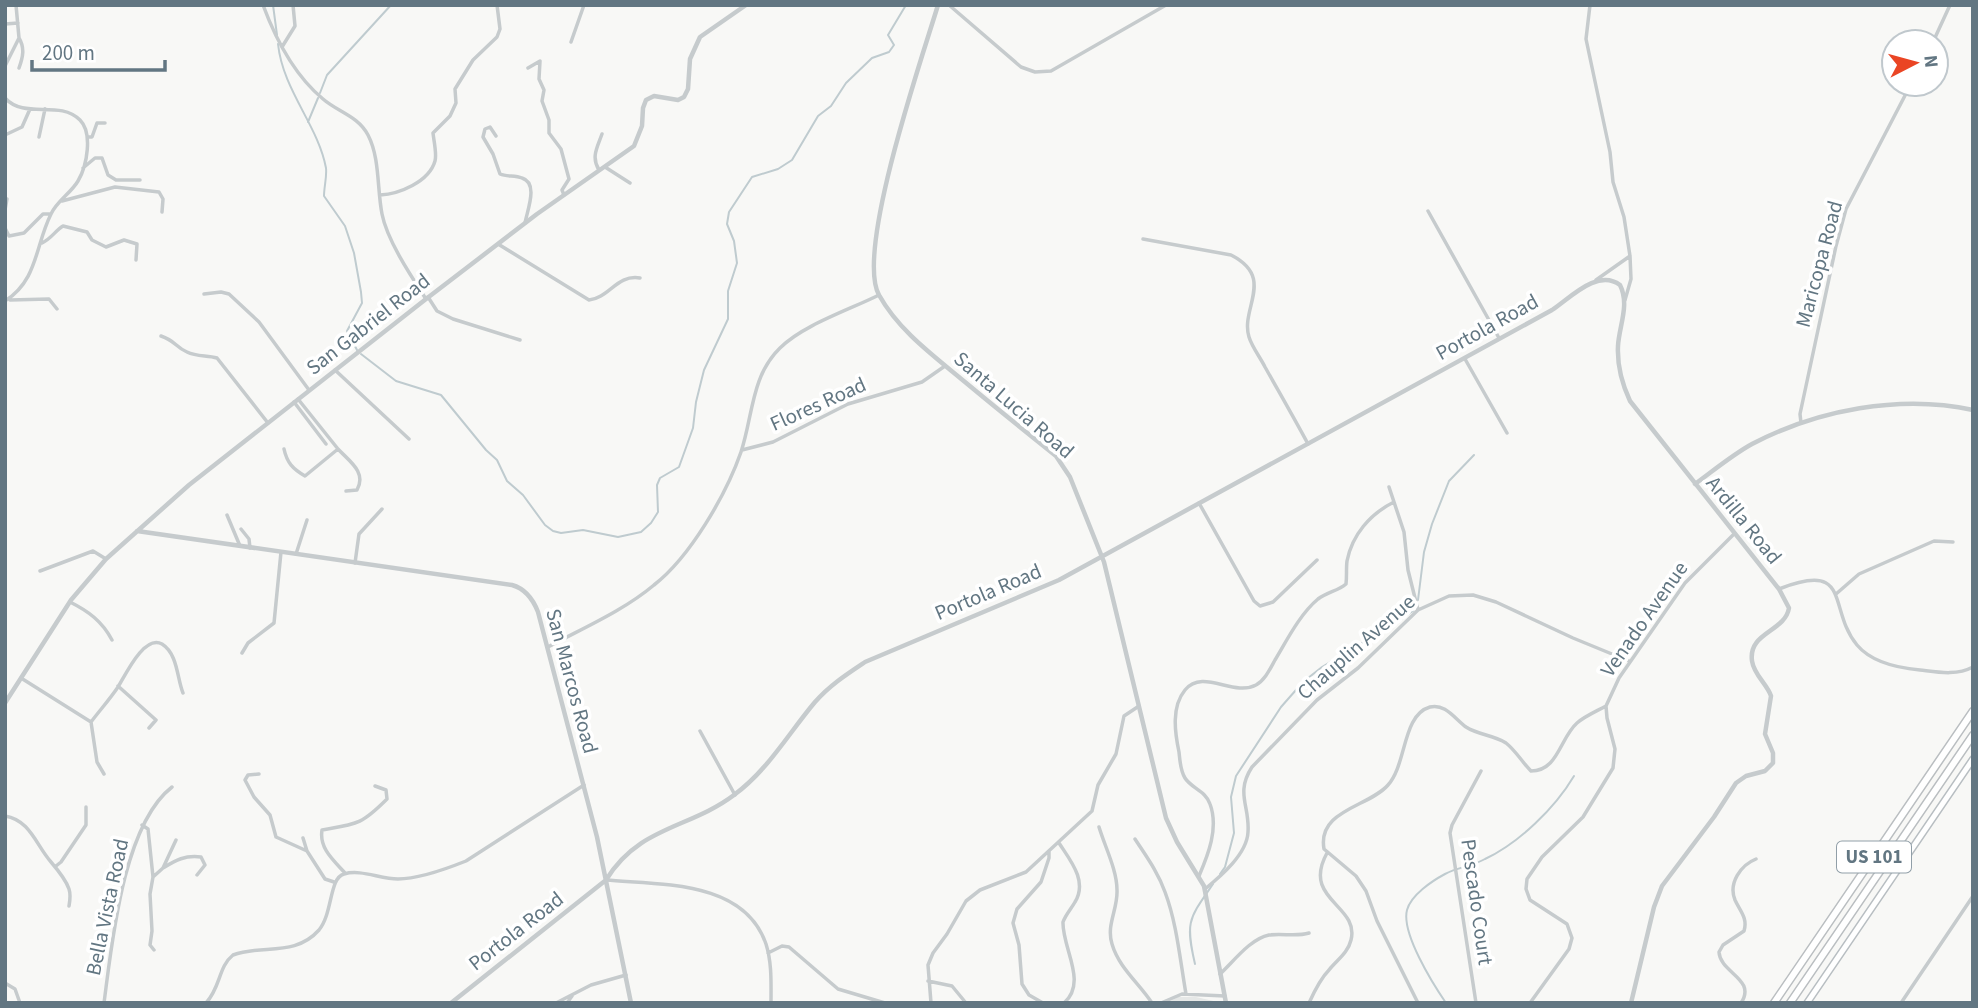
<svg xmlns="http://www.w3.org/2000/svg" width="1978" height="1008" font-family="'Source Sans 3',sans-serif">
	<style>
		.built { fill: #e6e8e7 }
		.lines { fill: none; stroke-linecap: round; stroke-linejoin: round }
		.stream { stroke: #bfcbcf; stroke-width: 2 }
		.secondary-casing { stroke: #b8bec2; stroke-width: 8 }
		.motorway-casing { stroke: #babec1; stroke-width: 9 }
		.minor { stroke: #c6cbcd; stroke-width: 3.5 }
		.tertiary { stroke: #c6cbcd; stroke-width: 4.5 }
		.secondary { stroke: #fff; stroke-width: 5 }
		.motorway { stroke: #fff; stroke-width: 6 }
		.labels { text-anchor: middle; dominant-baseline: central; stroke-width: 7; stroke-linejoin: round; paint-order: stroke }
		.shield { fill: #fff; stroke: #919fa8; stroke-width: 2 }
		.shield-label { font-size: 19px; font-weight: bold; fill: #627682 }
		.street-label { font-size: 21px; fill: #627682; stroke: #fff }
	</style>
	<rect width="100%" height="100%" fill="#f8f8f6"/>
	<path class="built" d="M1178 997H1196L1222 1003H1167Z"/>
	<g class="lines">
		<path class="stream" d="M273 5 277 35
			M278 44C283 91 318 125 326 168 327 177 324 187 324 196L345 226 354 253 361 292 362 303 347 331 357 350
			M320 93 327 75 391 5
			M308 122 318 98
			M361 354 396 381 441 395 486 450 497 460 507 481 523 495 545 525 553 531 561 533 583 530 618 537 641 532 651 523 658 512 657 485 660 478 679 467 693 428 696 402 704 370 728 319V291L737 263 734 241 727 224 729 212 752 177 778 169 792 160 818 116 831 106 846 83 872 58 889 52 894 45 888 35 906 5
			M1418 600 1424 552 1432 524 1449 481 1474 455
			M1220 874 1225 867 1234 833 1231 797 1236 776 1281 707 1303 682 1322 667 1398 621 1413 611 1415 605
			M1195 964C1185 921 1189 919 1213 884
			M1446 1003C1433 984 1401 933 1407 910 1411 895 1432 881 1445 874 1458 867 1473 866 1485 859 1519 843 1555 808 1574 776"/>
		<g class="secondary-casing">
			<path id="secondary" d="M1807 1003 1973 759"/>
		</g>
		<g class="motorway-casing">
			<path id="motorway" d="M1774 1003 1973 711
				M1790 1003 1973 735"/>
		</g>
		<path class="minor" d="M263 5C276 40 294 75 323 99 338 112 358 116 368 135 380 158 377 189 382 214 387 240 411 276 426 299
			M949 5 1021 67 1035 72 1051 71 1166 5
			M1590 5 1586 39 1610 152 1613 182 1624 217 1630 256 1631 279 1625 300
			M5 24 18 23
			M19 38C25 48 23 57 19 68
			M571 42 584 5
			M1933 42 1950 5
			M282 47 295 26 293 5
			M5 66 19 38 16 5
			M528 68 540 61 539 79 544 90 542 101 549 120V133L561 149 569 179 562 190 564 195
			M5 98C25 120 59 99 80 120 93 133 87 166 78 181 71 193 57 201 51 214 35 246 38 280 5 301
			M5 135 22 127 30 109
			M496 136 490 127 485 129 483 137 493 154 500 174C507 177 515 175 522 178 539 183 527 211 525 223
			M39 137 45 109
			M87 137H92L97 123H105
			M605 167 630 183
			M83 168 95 158H102L108 175 116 180H140
			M599 170C591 157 597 148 602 134
			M380 195C399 194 429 182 435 161 437 154 434 142 433 133L450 116 456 103 455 89 473 60 497 37 500 29 497 5
			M62 201 115 187 159 192 163 199 162 212
			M5 210 7 199
			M1428 211 1499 338
			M5 228 9 236 24 233 43 214H51
			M1143 239 1231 255C1276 278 1240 308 1249 337 1252 347 1260 357 1265 367 1279 392 1294 418 1308 444
			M42 243C52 238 55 231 63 226L87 232 92 240 106 247 124 240 137 244 136 260
			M498 244 589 300C609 298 617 274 640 278
			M1596 280 1630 256
			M204 294 221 292 229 294 259 322 309 390
			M428 297 437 311 453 319 520 340
			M10 300 49 299 57 309
			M161 336C176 341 175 347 187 352 197 357 207 355 217 358L268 423
			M1465 359 1507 433
			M335 370 409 439
			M294 402 326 444
			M1801 423 1800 414 1836 246 1846 209 1911 84
			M284 449C287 463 293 469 305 476L338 449 298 399
			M338 449C349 461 367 472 357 490L346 491
			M742 450 773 442 848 404 922 382 945 366
			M1389 487 1404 532 1408 570 1418 610
			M1199 503 1254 601 1260 606 1273 602 1317 560
			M227 515 240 546
			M241 529 249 539 250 548
			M296 554 307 520
			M355 563 359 534 382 509
			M40 571 93 551 106 559
			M1779 589C1853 560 1827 609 1857 645 1872 663 1898 668 1920 670 1937 672 1956 676 1973 667
			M1836 594 1859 574 1934 541 1953 542
			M70 602C88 611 102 621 112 640
			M548 647C583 628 623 611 654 585 690 557 726 495 741 452 753 416 751 376 780 348 803 325 849 310 879 295
			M242 653 248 643 274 623 281 552
			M21 678 91 722 97 762 104 774
			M118 686 156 720 149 728
			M91 722C100 710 110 699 118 687 125 676 144 634 162 644 178 654 177 679 183 693
			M700 731 735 795
			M259 774 248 775 245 780 254 797 270 815 276 837 307 851
			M5 816C30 820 36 845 51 862 57 869 66 880 69 889 71 895 70 900 69 906
			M142 825 148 829 153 877 150 894 152 931 150 945 154 950
			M1099 827C1105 847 1117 870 1117 890 1118 909 1106 925 1112 944 1119 968 1139 983 1152 1003
			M303 838 307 851 325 879 334 882
			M1135 839C1146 856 1158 872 1165 892 1177 924 1180 960 1186 994
			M1059 843C1070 860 1088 881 1075 902 1071 909 1066 914 1063 922 1062 948 1088 982 1064 1003
			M56 866 61 862 86 825V807
			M163 868C176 860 185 855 201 857L205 865 197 875
			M345 873C333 860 319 848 322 830 357 824 361 825 387 799L386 790 375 786
			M1199 876C1208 855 1219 828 1210 804 1206 791 1191 788 1185 778 1180 770 1180 760 1179 752 1175 733 1171 707 1185 690 1203 668 1233 697 1256 685 1265 680 1270 669 1275 660 1287 640 1300 614 1318 599 1327 592 1338 591 1346 584 1347 576 1346 569 1347 561 1352 535 1370 514 1394 502
			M153 877 163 868 176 840
			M606 880C661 885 744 880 766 944 772 963 771 983 771 1003
			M1205 889C1221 876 1247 854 1248 832 1250 806 1235 793 1252 767L1317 700 1358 668 1418 610 1449 596 1473 595 1496 602 1573 638 1629 661
			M768 953 782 946 789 947 838 989 885 1003
			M1220 974C1234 961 1250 939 1269 935 1283 933 1296 937 1309 933
			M928 981 952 986 966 1003
			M5 983 15 989 20 1003
			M104 1003C112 943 123 825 172 787
			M206 1003C221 987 218 967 233 955 263 944 295 957 319 930 333 913 329 878 344 874 361 869 380 879 398 879 419 879 446 869 466 861L584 785
			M556 1003 591 985 626 975
			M567 1003 572 996
			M931 1003 928 965 933 953 947 934 966 901 980 890 1026 872 1092 811 1098 785 1116 754 1124 716 1139 706
			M1043 1003 1029 995 1022 984 1019 945 1013 923 1017 909 1041 882 1049 858V851
			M1161 1003 1182 994 1225 996
			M1309 1003C1314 992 1321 978 1329 970 1337 960 1348 953 1351 940 1360 905 1301 900 1327 853
			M1418 1003 1377 921 1366 891 1356 876 1324 849C1317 810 1369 807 1388 785 1407 764 1402 715 1430 707 1445 703 1455 719 1466 727 1478 735 1494 735 1506 743 1516 751 1522 762 1531 771 1558 771 1560 738 1577 723 1585 716 1597 711 1606 706
			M1476 1003 1450 833 1452 825 1481 771
			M1530 1003 1569 949 1572 938 1567 924 1530 900 1526 889 1527 879 1542 857 1583 817 1613 768 1615 749 1607 718 1606 706 1619 678 1685 583 1734 534
			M1741 1003C1757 979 1720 973 1719 952L1723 945 1744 931C1748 918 1740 911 1735 900 1728 883 1741 865 1756 859
			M1901 1003 1973 896"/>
		<path class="tertiary" d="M938 5C922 58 855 252 879 295 899 331 934 356 965 382 995 407 1026 432 1056 456L1070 477 1104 562 1166 818 1177 842 1204 886 1226 1003
			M1695 484C1713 471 1732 455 1752 444 1817 410 1900 394 1973 410
			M137 531 512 585C526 589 533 599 538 612L597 837 631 1003
			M5 703 71 600 106 559 189 485 426 299 537 214 634 146 642 126 643 108 646 100 654 96 678 100 684 97 688 89 690 59 700 37 746 5
			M451 1003 606 880C639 826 689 829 734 795 768 770 788 734 815 702 830 685 847 674 865 662L1059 580 1552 310C1570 298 1598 268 1620 285 1630 305 1619 326 1618 346 1617 366 1622 384 1630 401L1779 589 1789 608C1785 632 1748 632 1752 661 1754 675 1767 684 1771 696L1765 734 1773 753V763L1765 771 1746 776 1736 783 1714 817 1662 886 1654 907 1631 1003"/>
		<use href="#secondary" class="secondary"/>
		<use href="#motorway" class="motorway"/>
	</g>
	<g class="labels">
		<rect class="shield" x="1837" y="841.5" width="74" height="31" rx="5"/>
		<g class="shield-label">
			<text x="1874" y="857">US 101</text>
		</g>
		<g class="street-label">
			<text transform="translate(1819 264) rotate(-75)">Maricopa Road</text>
			<text transform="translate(368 324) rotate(-38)">San Gabriel Road</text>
			<text transform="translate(1487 327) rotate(-29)">Portola Road</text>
			<text transform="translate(818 404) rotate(-24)">Flores Road</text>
			<text transform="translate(1014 405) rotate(41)">Santa Lucia Road</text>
			<text transform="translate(1744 520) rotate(51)">Ardilla Road</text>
			<text transform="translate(988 592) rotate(-23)">Portola Road</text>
			<text transform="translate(1644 619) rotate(-55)">Venado Avenue</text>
			<text transform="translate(1356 647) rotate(-41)">Chauplin Avenue</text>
			<text transform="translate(572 681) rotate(75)">San Marcos Road</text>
			<text transform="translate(1477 902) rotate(82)">Pescado Court</text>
			<text transform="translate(107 907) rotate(-78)">Bella Vista Road</text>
			<text transform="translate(516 931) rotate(-38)">Portola Road</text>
		</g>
	</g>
	<rect width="1978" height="1008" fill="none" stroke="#627682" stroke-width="14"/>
	<g transform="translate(1915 63) rotate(84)"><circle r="33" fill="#ffffff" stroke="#c0c8cd" stroke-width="2"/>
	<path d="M0-5L12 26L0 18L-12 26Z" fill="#ea4524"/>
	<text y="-10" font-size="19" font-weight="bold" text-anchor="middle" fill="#627682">N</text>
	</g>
	<path d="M32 60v10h133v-10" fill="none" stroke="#627682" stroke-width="3.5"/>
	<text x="42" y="60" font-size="21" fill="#627682" stroke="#ffffff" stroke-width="5" paint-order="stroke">200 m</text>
</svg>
